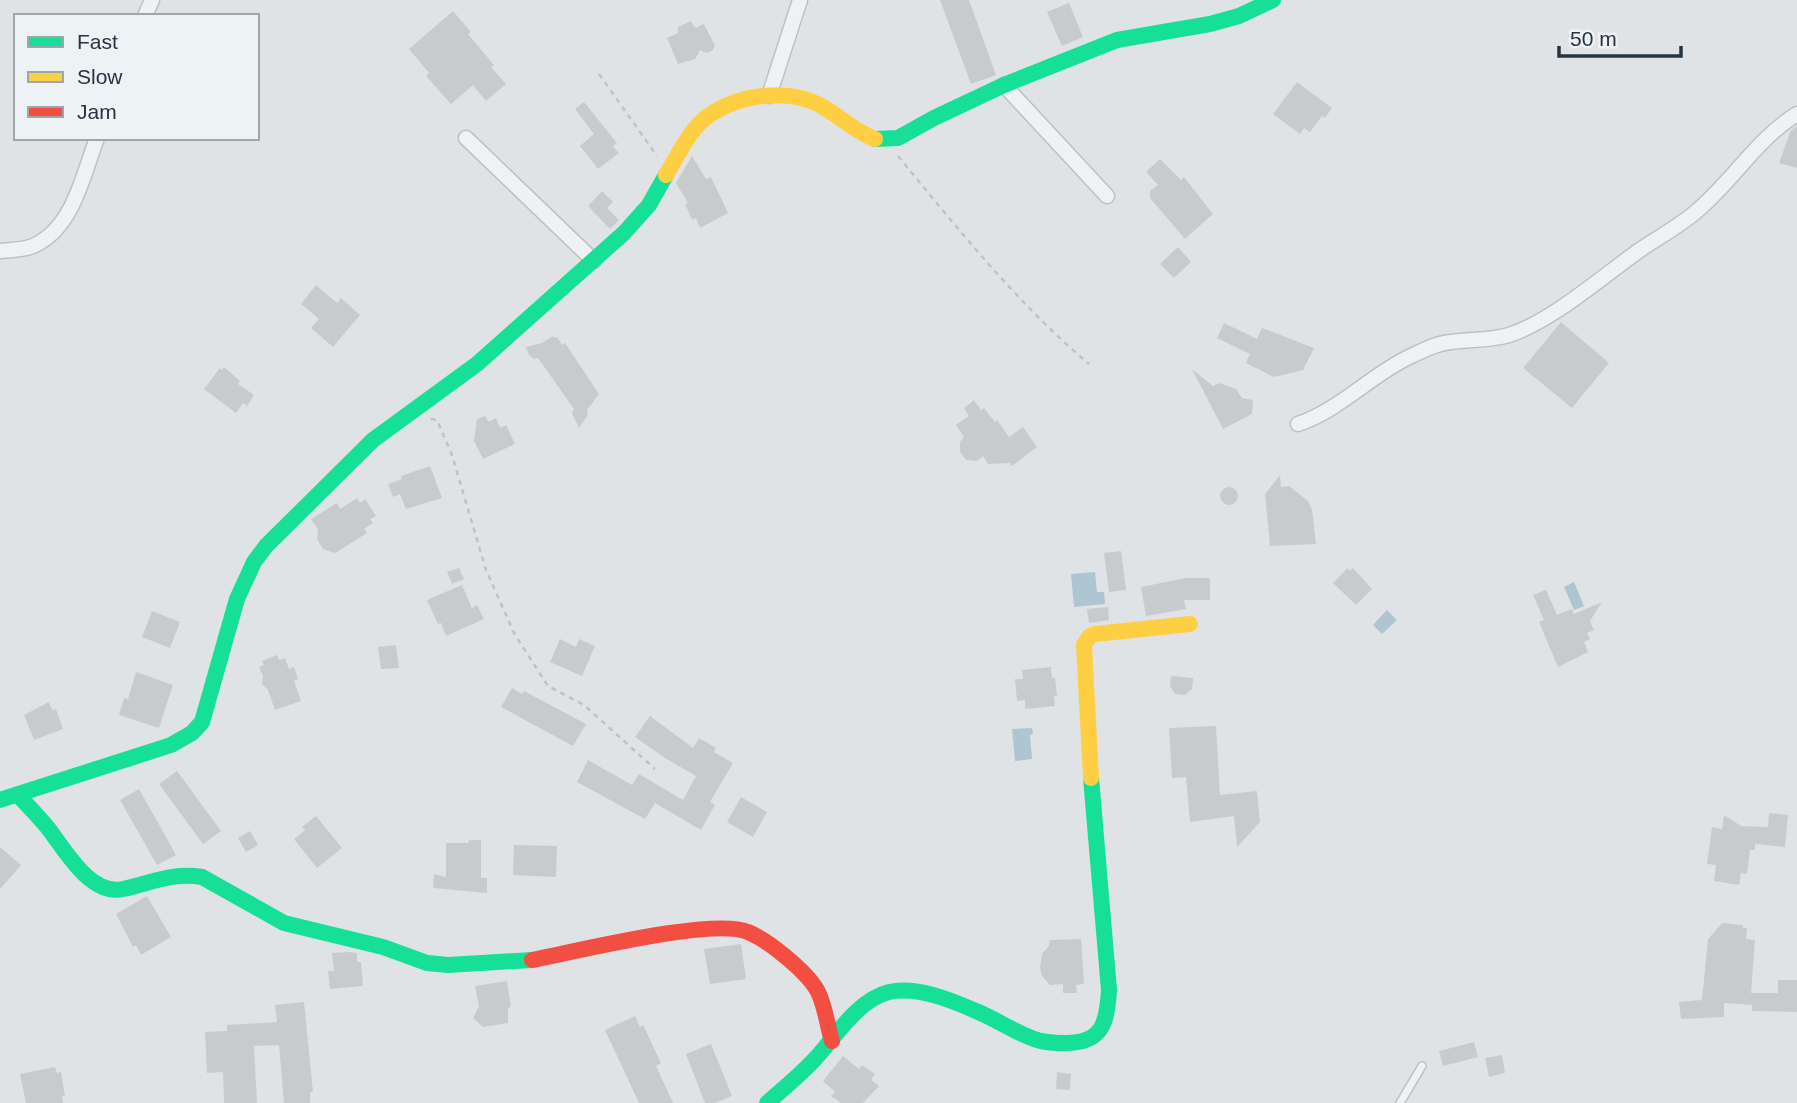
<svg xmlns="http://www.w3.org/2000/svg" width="1797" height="1103" font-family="Arial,sans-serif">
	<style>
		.water { fill: #adc6d1 }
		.building { fill: #c8cbcd }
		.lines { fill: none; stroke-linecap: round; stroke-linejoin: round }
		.lane-casing { stroke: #bec1c3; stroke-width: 10 }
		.street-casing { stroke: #bec1c3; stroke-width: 17 }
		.path { stroke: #bfc3c5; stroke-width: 2.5; stroke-dasharray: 5 5; stroke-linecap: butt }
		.lane { stroke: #eff1f2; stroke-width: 7 }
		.street { stroke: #eff1f2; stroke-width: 14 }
		.fast { stroke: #16e098; stroke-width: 16 }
		.slow { stroke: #ffcf43; stroke-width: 16 }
		.jam { stroke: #f24e42; stroke-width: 16 }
	</style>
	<rect width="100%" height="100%" fill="#e0e3e5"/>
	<path class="water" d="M1095 572 1097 592H1104L1105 604 1074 607 1071 574Z
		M1574 582 1584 606 1574 610 1564 587Z
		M1387 610 1397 620 1382 634 1373 625Z
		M1032 728 1033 734 1030 735 1032 759 1015 761 1012 729Z"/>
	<path class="building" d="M940 0H969L996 75 971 84Z
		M1069 3 1083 37 1062 46 1047 12Z
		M453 11 471 32 468 34 494 65 491 67 506 84 486 101 473 85 451 104 426 76 429 73 409 49Z
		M691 21 695 28 704 24 715 46 712 51 706 53 700 50 695 59 678 64 667 38 678 33V27Z
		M1297 82 1332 108 1325 118 1322 116 1310 132 1304 128 1300 134 1273 114Z
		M584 102 617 143 613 146 619 153 598 169 580 146 594 134 575 109Z
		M1797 126V168L1779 163 1791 130Z
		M692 156 706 179 711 177 728 213 700 228 696 218 692 220 685 204 688 203 676 183Z
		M1160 159 1181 180 1184 177 1213 214 1185 239 1150 198V191L1158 185 1146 172Z
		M602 191 613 202 607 208 619 220 610 229 588 206Z
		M1178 247 1191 262 1174 278 1160 264Z
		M316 285 337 303 341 298 360 315 333 347 311 328 319 319 301 304Z
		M1561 322 1609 363 1572 408 1523 368Z
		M1224 323 1257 339 1262 328 1314 348 1303 370 1274 377 1246 363 1250 354 1217 338Z
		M553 336 555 338 557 337 562 345 565 343 599 394 587 410 588 415 579 428 572 413 574 409 538 358 534 359 529 355 526 347 542 343Z
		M224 367 240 381 238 384 254 395 247 406 243 403 236 413 204 389 220 368 222 370Z
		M1192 369 1213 386 1219 383 1236 389 1242 398 1253 400 1252 414 1223 429Z
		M974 400 981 410 984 408 995 422 997 420 1009 437 1023 427 1037 447 1012 466 1010 463 988 464 983 456 977 461 966 460 960 452V442L964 437 956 425 969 416 964 408Z
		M485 416 489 422 496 418 500 428 506 425 515 444 483 459 474 441 477 419Z
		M430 466 442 498 406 509 400 494 393 497 388 484 402 479 401 476Z
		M1280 475 1281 487 1289 486 1308 501 1312 510 1316 544 1270 546 1265 494Z
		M1220 496a9 9 0 1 1 18 0a9 9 0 1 1-18 0Z
		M357 498 360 503 365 499 376 516 370 519 373 523 364 529 367 533 335 553 323 549 317 539 318 529 311 519 337 503 340 509Z
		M1121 551 1126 590 1109 592 1104 553Z
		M459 568 464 579 452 584 447 572Z
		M1348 568 1350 571 1353 568 1372 589 1356 605 1333 583Z
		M1186 578H1210V600H1184L1186 609 1146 616 1141 587Z
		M462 585 472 608 477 605 484 619 446 636 441 623 438 624 427 600Z
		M1546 590 1557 615 1572 609 1574 614 1602 602 1590 621 1594 630 1587 633 1590 639 1584 642 1588 652 1558 667 1539 622 1544 620 1533 595Z
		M1108 607 1109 620 1089 623 1087 609Z
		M152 611 180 622 170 648 142 637Z
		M560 639 576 647 579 639 595 646 582 676 550 662Z
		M396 645 399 668 381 669 378 647Z
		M277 655 279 660 285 658 289 669 294 667 298 679 294 681 301 701 275 710 268 690 262 684 263 676 259 667 264 665 262 661Z
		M1051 667 1052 678H1055L1057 696H1054L1055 706 1025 709V700L1017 701 1015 679H1023L1022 670Z
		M136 672 173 685 159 728 119 715 124 698 128 699Z
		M1171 676 1193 678 1192 689 1185 695 1175 694 1170 686Z
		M512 688 522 694 524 691 586 724 573 746 501 707Z
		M49 702 52 710 56 709 63 729 34 740 24 715Z
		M650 716 693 748 699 738 716 748 714 752 733 763 710 802 715 805 701 830 655 803 645 819 577 782 588 760 632 785 639 774 683 800 696 776 665 758 635 737Z
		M1216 726 1220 795 1257 791 1260 822 1237 847 1234 816 1190 822 1186 777 1172 778 1169 728Z
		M177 771 221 831 203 844 159 784Z
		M139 789 176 855 157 865 120 800Z
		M741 797 767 812 753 837 727 822Z
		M1769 813 1788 815 1785 847 1755 844V850H1750L1747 874 1741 873 1739 885 1714 881 1716 865 1707 864 1712 827 1722 829 1724 815 1741 826 1768 827Z
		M316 816 342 848 317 868 294 839 305 830 302 827Z
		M250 831 258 845 246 852 238 838Z
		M469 840H481V878H487V893L433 888 434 874 446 877V843H468Z
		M514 845 557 846 556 877 513 875Z
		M0 847 21 865 0 889Z
		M147 896 171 937 141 955 136 945 133 947 116 914Z
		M1722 923 1743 925V928H1747L1746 939 1755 940 1751 993H1778V980H1797V1012L1752 1011V1005L1724 1003V1017L1681 1019 1679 1002 1702 1000 1708 939Z
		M1081 939 1084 984 1076 985 1077 993H1063V984L1050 985 1042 976 1040 968 1042 954 1049 946 1050 940Z
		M741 944 746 979 710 984 704 949Z
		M350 952 357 953V962H361L363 986 330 989 328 971H334L332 953Z
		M507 981 511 1007 508 1008V1023L483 1027 473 1018 479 1006 475 986Z
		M304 1002 313 1092H310V1103H284L279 1045 254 1046 257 1103H224L223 1072 207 1073 205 1032 227 1031V1025L277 1022 275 1005Z
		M635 1016 640 1027 643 1025 661 1063 656 1066 673 1103H639L605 1030Z
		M1474 1042 1478 1057 1443 1066 1439 1051Z
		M711 1044 732 1096 715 1103H705L686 1054Z
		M1502 1055 1505 1073 1489 1077 1485 1058Z
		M843 1056 859 1069 862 1065 875 1074 871 1080 879 1086 863 1103H841L831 1096 835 1092 823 1081Z
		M55 1067 57 1073 61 1072 65 1096H62L63 1103H26L20 1074Z
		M1057 1072 1071 1074 1070 1090 1056 1089Z"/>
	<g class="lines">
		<g class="lane-casing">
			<path id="lane" d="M1400 1103 1422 1066"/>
		</g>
		<g class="street-casing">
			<path id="street" d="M145 16 152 0
				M1004 85 1107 196
				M769 96 800 0
				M466 138 594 261
				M0 251C10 250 24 250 33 246 73 229 83 175 97 138
				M1298 424C1340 410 1372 374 1411 356 1424 350 1437 343 1451 342 1470 339 1490 341 1509 335 1550 322 1601 278 1637 252 1657 238 1680 226 1698 210 1733 180 1758 138 1797 114"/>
		</g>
		<path class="path" d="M599 74 657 156
			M898 156C958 229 1017 303 1089 364
			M431 419 437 420 452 455 486 570 515 635 548 686 584 705 655 769"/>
		<use href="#lane" class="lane"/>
		<use href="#street" class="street"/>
		<path class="fast" d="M875 139 898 138 934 118 1004 85 1117 40 1210 24 1239 16 1273 0
			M19 796C29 807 39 817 48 828 65 850 90 896 123 889 151 883 173 872 202 877L284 923 383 947 427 963 448 965 532 960
			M0 800 171 745 192 733 202 722 237 599 254 562 266 546 373 440 477 364 624 233 649 205 666 175
			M767 1103C783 1089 800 1075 814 1060 835 1038 857 1000 889 992 917 986 951 1000 976 1011 996 1019 1014 1032 1034 1039 1044 1043 1055 1043 1066 1043 1103 1043 1107 1022 1109 990L1091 778"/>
		<path class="slow" d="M666 175C677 157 687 135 702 121 732 95 785 87 820 105 838 115 855 132 875 139
			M1091 778 1084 645 1089 637 1095 634 1190 624"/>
		<path class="jam" d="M532 960C574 952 714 917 748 932 768 940 806 971 817 990 825 1004 827 1025 832 1041"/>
	</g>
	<rect x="14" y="14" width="245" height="126" fill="#edf2f5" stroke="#9da6ac" stroke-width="2"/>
	<rect x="28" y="37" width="35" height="10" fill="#16e098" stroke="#9da6ac" stroke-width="2"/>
	<text x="77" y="49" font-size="21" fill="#26343f">Fast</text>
	<rect x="28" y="72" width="35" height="10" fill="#ffcf43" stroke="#9da6ac" stroke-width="2"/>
	<text x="77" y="84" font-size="21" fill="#26343f">Slow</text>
	<rect x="28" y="107" width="35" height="10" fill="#f24e42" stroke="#9da6ac" stroke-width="2"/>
	<text x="77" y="119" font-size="21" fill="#26343f">Jam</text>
	<path d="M1559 46v10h122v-10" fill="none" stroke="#26343f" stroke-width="3.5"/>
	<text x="1570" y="46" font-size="21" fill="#26343f" stroke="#edf2f5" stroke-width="5" paint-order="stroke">50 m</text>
</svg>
